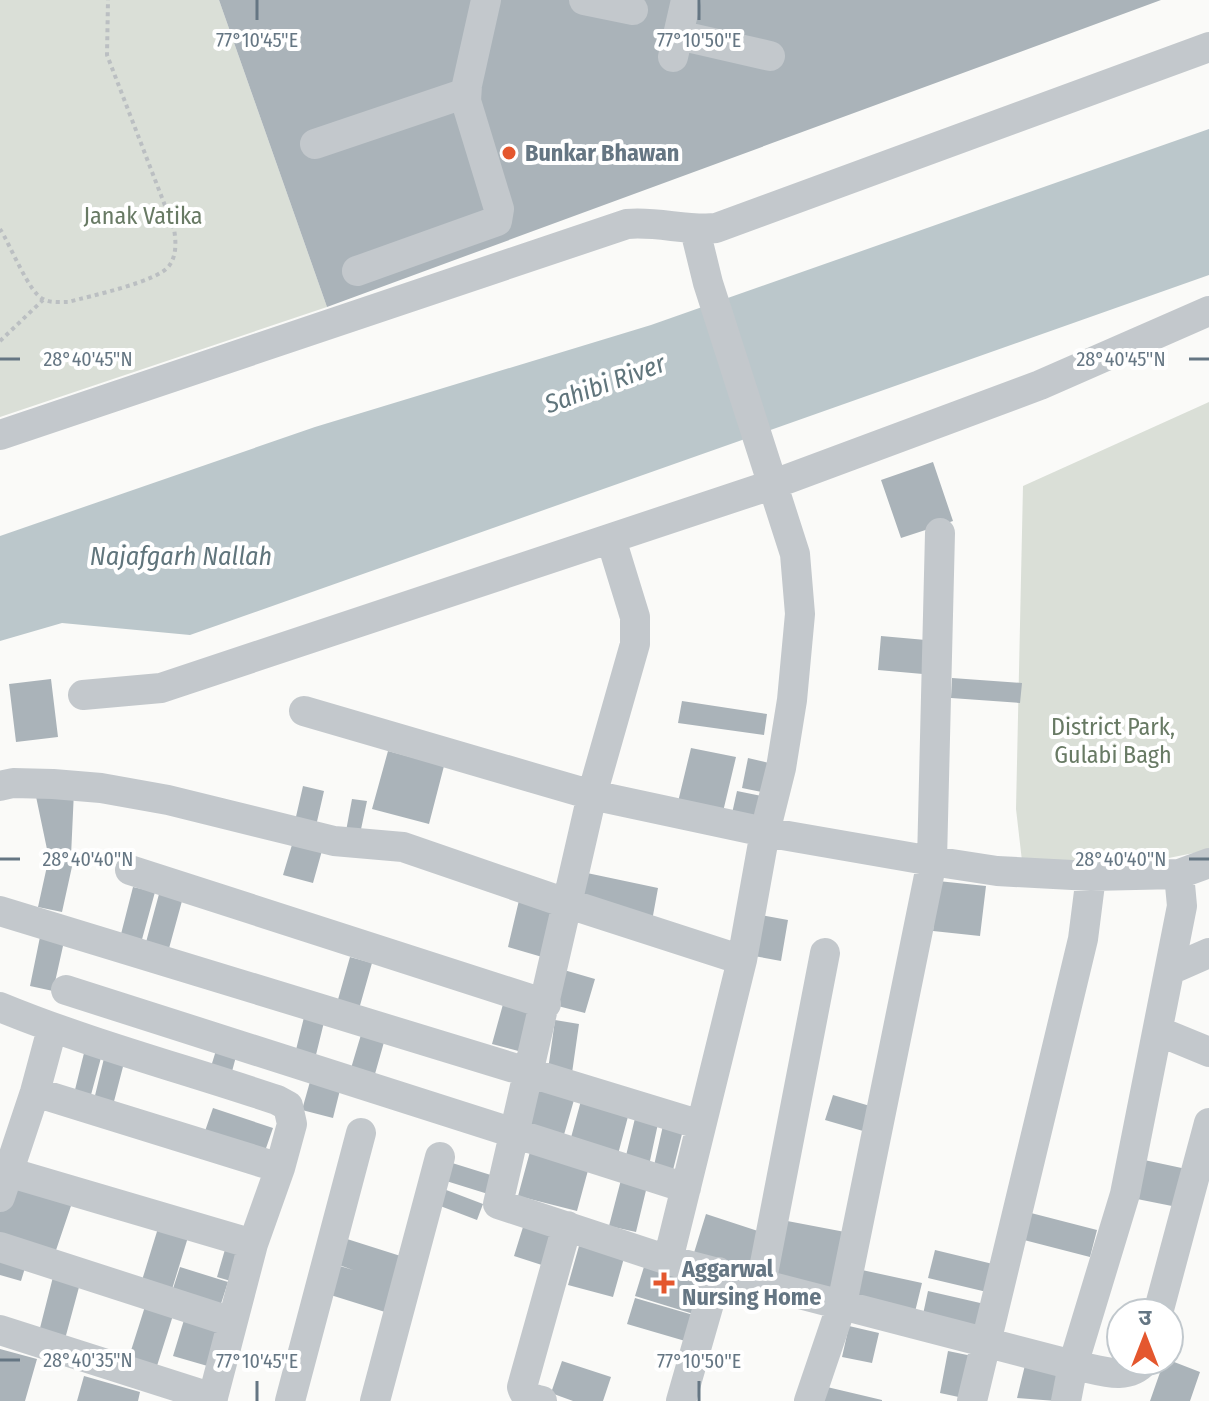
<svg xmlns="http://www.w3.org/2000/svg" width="1209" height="1401" font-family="'Fira Sans Condensed','Noto Sans Devanagari',sans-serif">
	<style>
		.green { fill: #dadfd7 }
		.water { fill: #bbc7cb }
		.building { fill: #aab3b9 }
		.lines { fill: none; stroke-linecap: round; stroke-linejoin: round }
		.path { stroke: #bbbfc2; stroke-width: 4; stroke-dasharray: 4 4; stroke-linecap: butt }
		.minor { stroke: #c3c8cc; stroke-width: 30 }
		.ticks { fill: none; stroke: #657683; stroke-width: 3 }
		.poi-dot { fill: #e4572e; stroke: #fff; stroke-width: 3 }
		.labels { text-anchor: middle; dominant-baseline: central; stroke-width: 8; stroke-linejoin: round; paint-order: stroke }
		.poi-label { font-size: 24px; font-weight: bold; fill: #657683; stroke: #fff; text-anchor: start }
		.park-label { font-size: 24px; fill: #687a64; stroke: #fff }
		.water-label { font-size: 26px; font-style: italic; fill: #60757c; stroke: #fff }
		.ticks-label { font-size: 20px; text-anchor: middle; fill: #657683; stroke: #fff; stroke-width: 8; stroke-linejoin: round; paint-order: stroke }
	</style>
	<rect width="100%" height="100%" fill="#fafaf8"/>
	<path class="green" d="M0 0H219L327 307 0 417Z
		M1209 402V850L1123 867 1022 861 1016 809 1023 486Z"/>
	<path class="water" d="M1209 129V275L190 635 62 623 0 641V536L315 427 651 325Z"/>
	<path class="building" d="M219 0H1161L327 307Z
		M933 462 953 521 901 538 881 480Z
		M881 636 937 641 934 675 878 670Z
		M952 678 1022 683 1020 703 951 698Z
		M51 679 58 737 16 742 9 684Z
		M682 701 767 714 764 735 678 723Z
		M691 748 736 757 722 816 677 806Z
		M388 751 444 766 429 824 372 809Z
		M748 758 773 764 767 793 742 788Z
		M303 786 324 791 316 826 295 821Z
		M34 787 74 791 71 856 48 854Z
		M737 791 766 797 760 825 731 818Z
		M352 799 367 801 360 834 346 831Z
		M294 838 323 847 313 883 283 875Z
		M49 857 73 862 62 912 38 907Z
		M587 873 658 888 652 921 583 899Z
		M938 881 986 886 980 936 933 931Z
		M133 887 155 892 141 943 120 938Z
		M159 894 182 901 168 952 145 946Z
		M520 896 561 910 549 959 508 947Z
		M761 915 788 920 781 961 754 956Z
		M41 932 65 937 53 991 30 986Z
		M350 957 372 963 359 1009 337 1003Z
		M564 970 595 979 585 1013 554 1005Z
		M505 997 539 1006 526 1053 492 1044Z
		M306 1009 326 1014 314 1063 294 1058Z
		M555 1020 579 1024 571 1080 547 1077Z
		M363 1028 386 1035 373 1081 349 1075Z
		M218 1044 238 1049 230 1079 209 1073Z
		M85 1049 102 1054 88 1106 72 1102Z
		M105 1054 125 1059 111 1113 92 1108Z
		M311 1078 341 1086 333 1118 302 1110Z
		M540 1083 576 1093 561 1145 525 1134Z
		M833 1095 870 1106 863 1131 825 1120Z
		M582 1097 630 1109 617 1158 569 1145Z
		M213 1108 273 1128 264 1154 204 1134Z
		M636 1114 659 1119 648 1170 624 1164Z
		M664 1121 684 1126 672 1174 653 1170Z
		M531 1148 590 1163 577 1211 518 1196Z
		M1135 1158 1191 1170 1182 1208 1127 1197Z
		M449 1162 494 1176 488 1194 443 1180Z
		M12 1176 74 1197 52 1262 0 1244V1211Z
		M622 1176 648 1182 636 1232 609 1226Z
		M441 1188 483 1204 477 1220 435 1204Z
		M1031 1213 1097 1230 1090 1257 1024 1240Z
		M706 1214 770 1235 756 1277 693 1256Z
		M782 1220 845 1232 833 1296 771 1285Z
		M159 1225 189 1234 169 1299 139 1290Z
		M523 1227 558 1238 548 1267 514 1256Z
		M347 1239 410 1259 385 1312 321 1292 330 1263 353 1270 339 1265Z
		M226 1246 243 1251 234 1282 217 1277Z
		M579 1246 624 1258 613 1297 568 1285Z
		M935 1250 997 1265 991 1293 928 1278Z
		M0 1252 28 1258 21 1281 0 1275Z
		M647 1257 712 1276 700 1316 635 1296Z
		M180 1267 228 1282 218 1313 170 1298Z
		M55 1269 82 1276 65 1339 39 1332Z
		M862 1270 922 1283 914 1316 855 1303Z
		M928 1291 989 1305 982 1334 922 1319Z
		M148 1297 176 1306 156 1369 128 1360Z
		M635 1298 700 1317 692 1343 627 1324Z
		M187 1310 225 1322 211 1367 173 1356Z
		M849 1326 879 1333 872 1363 842 1357Z
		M0 1349 37 1359 25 1401H0Z
		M948 1351 977 1357 968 1399 940 1393Z
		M562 1361 611 1377 603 1401H573L551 1393Z
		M1026 1361 1063 1370 1056 1401 1017 1398Z
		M1164 1361 1169 1360 1200 1372 1190 1401H1150Z
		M84 1376 140 1392 138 1401H77Z
		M827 1387 882 1400V1401H824Z"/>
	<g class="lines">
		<path class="path" d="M0 229C10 244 29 293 43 299 50 303 60 302 68 302 90 296 157 282 169 266 177 255 176 241 174 229L107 55 108 0
			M0 341 43 300"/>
		<path class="minor" d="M584 0 633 10
			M678 35 770 56
			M673 57 686 0
			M315 144 466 93
			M357 271 497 221 499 209 466 101 467 85 486 0
			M0 435 627 224C658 221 686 231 716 228L1209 47
			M611 539 635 617V644L592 795 498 1204 668 1260 1073 1365C1098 1369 1126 1383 1145 1361
			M83 695 161 688 774 484 1040 385 1209 311
			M304 711 592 795 765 832 932 861 997 871 1091 876 1179 874 1209 863
			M0 786 13 783 53 784 101 788 168 800 334 841 403 847 569 904 742 960
			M130 870 546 1004
			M0 911 701 1125
			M1170 970 1209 953
			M66 990 686 1188
			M0 1007C90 1044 185 1069 277 1100L288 1106 292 1124 280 1168 253 1244
			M1158 1031 1209 1052
			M35 1092 280 1168
			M8 1172 253 1244 212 1401
			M0 1197 35 1092 52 1029
			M0 1247 232 1322
			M668 1260 742 960 765 832 781 768 792 700 800 614 795 554 708 283 695 230
			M761 1284 825 953
			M1158 1313 1209 1123
			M0 1330 213 1398
			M290 1401 361 1133
			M375 1401 440 1157
			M542 1401C531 1398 525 1398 522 1387L567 1226
			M681 1401 718 1272
			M809 1401 842 1304 932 861 940 533
			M972 1401 1083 939 1091 876
			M1066 1401 1073 1365 1125 1194 1182 906 1179 874"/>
	</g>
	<path class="ticks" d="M257 0V20M699 0V20M0 359H20M1189 359H1209M0 859H20M1189 859H1209M0 1360H20M257 1381V1401M699 1381V1401"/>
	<g class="poi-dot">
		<circle cx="509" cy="153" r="8"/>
		<path d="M660 1271h8v8h8v8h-8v8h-8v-8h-8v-8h8z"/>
	</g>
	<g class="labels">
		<g class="poi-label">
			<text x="525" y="153">Bunkar Bhawan</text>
			<text x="682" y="1269">Aggarwal<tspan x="682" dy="28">Nursing Home</tspan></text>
		</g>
		<g class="park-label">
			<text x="143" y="216">Janak Vatika</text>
			<text x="1113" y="727">District Park,<tspan x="1113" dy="28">Gulabi Bagh</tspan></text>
		</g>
		<g class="water-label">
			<text transform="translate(605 384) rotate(-20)">Sahibi River</text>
			<text x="181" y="556">Najafgarh Nallah</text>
		</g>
	</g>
	<g class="ticks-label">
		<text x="257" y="47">77°10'45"E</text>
		<text x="699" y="47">77°10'50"E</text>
		<text x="88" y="366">28°40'45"N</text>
		<text x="1121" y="366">28°40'45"N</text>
		<text x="88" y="866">28°40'40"N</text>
		<text x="1121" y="866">28°40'40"N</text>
		<text x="88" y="1367">28°40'35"N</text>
		<text x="257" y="1368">77°10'45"E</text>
		<text x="699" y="1368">77°10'50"E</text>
	</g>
	<g transform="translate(1145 1337)"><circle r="38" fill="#ffffff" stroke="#c1c8cd" stroke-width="2"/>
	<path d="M0-6L14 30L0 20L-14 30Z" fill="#e4572e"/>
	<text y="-12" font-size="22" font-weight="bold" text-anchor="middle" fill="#657683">उ</text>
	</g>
</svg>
